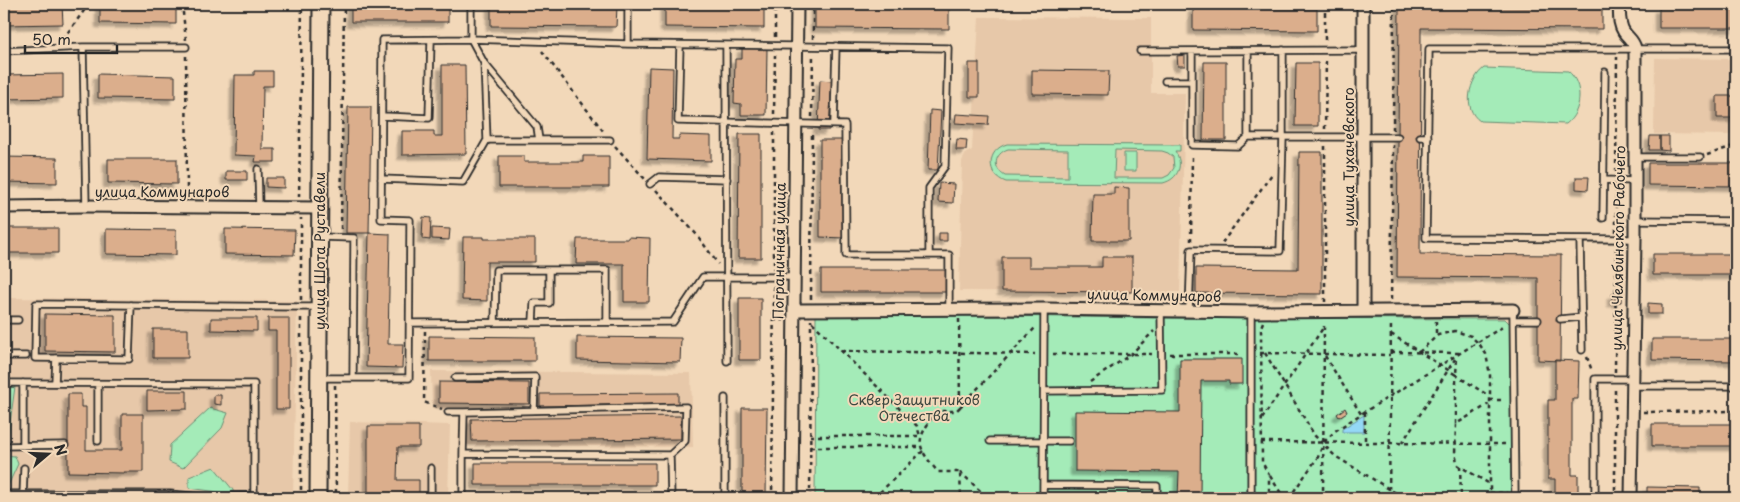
<svg xmlns="http://www.w3.org/2000/svg" width="1740" height="502" font-family="'Playpen Sans',sans-serif">
	<style>
		.built { fill: #e7c8a9 }
		.green { fill: #a4ebb8; stroke: #688b72; fill-rule: evenodd }
		.water { fill: #94d8f6; stroke: #6a93a5 }
		.building { fill: #dbae8c; stroke: #2b2b2b; filter: url(#shadow) }
		.lines { fill: none; stroke-linecap: round; stroke-linejoin: round }
		.service-casing { stroke: #2b2b2b; stroke-width: 9 }
		.minor-casing { stroke: #2b2b2b; stroke-width: 15 }
		.tertiary-casing { stroke: #2b2b2b; stroke-width: 19 }
		.path { stroke: #2b2b2b; stroke-width: 2.5; stroke-dasharray: 4 4; stroke-linecap: butt }
		.service { stroke: #f2d8b9; stroke-width: 5.5 }
		.minor { stroke: #f2d8b9; stroke-width: 11 }
		.tertiary { stroke: #f2d8b9; stroke-width: 15 }
		.labels { text-anchor: middle; dominant-baseline: central; stroke-width: 4; stroke-linejoin: round; paint-order: stroke }
		.street-label { font-size: 14px; fill: #2b2b2b; stroke: #f2d8b9 }
		.park-label { font-size: 14px; fill: #3d4840; stroke: #f2d8b9 }
	</style>
	<defs>
		<filter id="shadow"><feDropShadow dx="-4.5" dy="4.5" stdDeviation="1" flood-color="#0004"/></filter>
	</defs>
	<rect width="100%" height="100%" fill="#f2d8b9"/>
	<filter id="ink" filterUnits="userSpaceOnUse"><feTurbulence type="fractalNoise" baseFrequency=".02" numOctaves="2"/><feDisplacementMap in="SourceGraphic" scale="10" xChannelSelector="R" yChannelSelector="G"/><feConvolveMatrix kernelMatrix="1 2 1 2 8 2 1 2 1" color-interpolation-filters="sRGB"/></filter>
	<g filter="url(#ink)">
		<path class="built" d="M979 17 1151 18V93H1185L1180 292 959 291 962 161 966 153 972 150Z
			M1655 58 1736 59V135L1654 134Z
			M4 298 297 301 293 498H4Z
			M431 371 691 373 693 447 458 445 459 410 432 408Z
			M350 422 450 425 448 498H348Z"/>
		<path class="green" d="M1484 68 1568 71C1584 84 1582 112 1566 124L1480 121C1462 109 1469 79 1484 68Z
			M1007 144 1180 145V151H1175C1184 164 1179 179 1163 183L1006 182C986 175 986 150 1007 144ZM1008 149 1068 150V177L1005 176C992 168 994 154 1008 149ZM1115 150 1162 151 1168 153 1173 157 1174 168 1169 175 1163 178H1114Z
			M1124 153H1136V171H1124Z
			M816 314 1157 318 1505 319 1510 324 1511 328V498H815Z
			M15 387 8 437H4V388Z
			M210 408 228 413 222 428 183 468 169 462 170 445Z
			M4 455 15 456 18 464 5 492H4Z
			M214 467 233 490V494L189 488V477Z"/>
		<path class="water" d="M1364 415V432H1342V429Z"/>
		<path class="building" d="M4 4H62L63 24 4 25Z
			M100 4H176V24L100 23Z
			M351 4H448V22H351Z
			M491 4 617 6 616 27 491 26Z
			M665 4 764 5V28L665 27Z
			M815 5 949 6V29L815 28Z
			M1399 6 1602 8V29L1421 28 1420 254 1561 255 1560 361 1538 360V278L1397 277Z
			M1193 8 1317 9V31L1193 30Z
			M1659 8H1736V28H1659Z
			M742 48H767L766 115H741V104L734 103 735 59H742Z
			M1185 55V66H1178L1177 56Z
			M1204 62H1226V140H1203Z
			M969 63H979V97H969Z
			M1296 63H1318V126H1295Z
			M442 65H465L466 154 402 155V131H434V136H442Z
			M649 67 673 68 672 139H679V135L711 136V161L647 159Z
			M1032 70 1109 71 1108 95 1032 94Z
			M254 71H273V86H263L262 149H275V162H255L256 156 234 155 235 75H254Z
			M63 74V98L4 99V75Z
			M98 74 175 76V99L98 98Z
			M820 80 832 81 829 130H818Z
			M1717 96H1736V118H1717Z
			M348 107H371L369 233H346Z
			M930 110 941 111 938 170H928Z
			M956 114 989 116 988 125 955 123Z
			M739 134H761V258H738Z
			M1650 136H1660V150H1649Z
			M1660 136H1669V151L1660 150Z
			M957 139 967 140 966 150H956Z
			M820 140H843V238L820 237Z
			M1299 152H1322V294L1196 293V268L1298 269Z
			M499 156H524V162H583V156H609V187H499Z
			M4 157 57 158V183L4 182Z
			M108 159H177V184L108 183Z
			M1648 163H1736V186L1648 185Z
			M226 171H247V180H226Z
			M1576 177H1589L1588 190 1576 189Z
			M266 178H284V188L266 187Z
			M939 183 954 184 953 203 938 202Z
			M1114 187 1129 188V241H1092L1093 194H1114Z
			M423 217 431 218 430 240 422 239Z
			M4 228H58V253H4Z
			M432 228 450 229 449 240 432 239Z
			M106 229 176 230V255L106 254Z
			M225 229 295 230 294 255 225 254Z
			M369 233 390 234 388 344H403L402 368 366 367Z
			M939 233H947V241H939Z
			M463 237H484V239H535V262H487V301L462 300Z
			M628 237 650 238 649 302H624V264H576L577 239H628Z
			M1653 254H1736V275H1653Z
			M1002 257H1029V267H1102V257H1132V292L1002 291Z
			M821 270H946V292H821Z
			M1612 294H1621V302H1612Z
			M739 298H761V360H739Z
			M1648 303 1662 304V314H1648Z
			M45 314 115 315V352L45 351Z
			M211 318H257V331L211 330Z
			M268 318H289V409H276V331H268Z
			M153 329H188V358H153Z
			M429 336 535 337V361H429Z
			M577 337 681 338 680 362 577 360Z
			M1652 339H1736V361L1652 360Z
			M1180 359H1242V384H1229V381H1201L1200 498H1178L1179 472 1075 471V411L1180 412Z
			M1555 360 1579 361 1578 399H1572V475H1578V498H1555V479H1548V400H1555Z
			M439 382 529 383V404L439 403Z
			M147 391H187V409L147 410Z
			M678 393V404L540 406V394Z
			M68 394H81V407H86V450H122V414H143V472H124V473L68 472Z
			M214 395H221V405L214 404Z
			M742 408H767L766 498H742Z
			M1345 408 1347 412 1339 417 1337 414Z
			M681 416V439L472 441 471 419Z
			M1652 424H1736V446H1652Z
			M368 426H419V447H398L397 480H419V498H368Z
			M475 463H655V485H475Z
			M1647 487 1700 488V497L1736 498H1647Z"/>
		<g class="lines">
			<g class="service-casing">
				<path id="service" d="M471 4V39L484 63 487 140
					M628 4V44
					M680 45 678 121 845 125 846 255H949V309
					M726 45 948 48 945 166 929 188V255
					M83 47 86 206
					M4 51 83 47H186
					M1140 51 1363 50
					M1192 51V145L1238 146 1248 137H1398
					M1248 51V137
					M484 63 537 127 539 140
					M1165 81H1192
					M382 116 429 118 431 40
					M834 124 836 46
					M1420 137H1428
					M1635 157H1700
					M258 169 259 207
					M381 179 463 182 487 140H610
					M1604 180 1634 181
					M650 184 659 177 727 179
					M1603 218 1605 72
					M1634 220 1736 221
					M321 237 354 238 353 378
					M1635 239 1426 238 1429 49H1736
					M1580 240 1582 350
					M131 305 129 359 35 358 36 304 301 307H319
					M1513 310 1515 498
					M1189 311 1191 250 1280 251 1283 136V50
					M1560 319 1582 317
					M4 320H18
					M1514 320H1538
					M495 322 496 270H607V322
					M533 322 534 303H549V270
					M411 323 673 322 703 277H794
					M4 356H26
					M320 378H409L410 220 381 219 382 40 471 39 628 44 726 45 727 361
					M455 378 535 377 534 410
					M4 383 254 384V498
					M23 383V446
					M55 383 56 358
					M98 384V441
					M1632 386H1736
					M1044 391 1162 390 1161 311
					M725 398V498
					M448 412H464
					M990 441H1069
					M4 446 65 445
					M463 454 464 412 686 407 685 441 670 455
					M1043 485 1157 486V498
					M4 494H170L202 497 254 496
					M23 498 24 468
					M431 498V468
					M463 498V454L670 455 671 498
					M1043 498 1044 309
					M1251 498V312
					M1595 498V379H1632"/>
			</g>
			<g class="minor-casing">
				<path id="minor" d="M1363 4V310
					M1619 4C1620 13 1618 23 1624 32 1628 38 1633 40 1635 48V239L1631 498
					M4 207 86 206 319 208
					M794 310 1044 309 1251 312 1513 310
					M792 498 797 4"/>
			</g>
			<g class="tertiary-casing">
				<path id="tertiary" d="M318 498 321 4"/>
			</g>
			<path class="path" d="M182 4 186 40
				M1325 4V42
				M775 37V4
				M63 39 89 4
				M813 39V4
				M542 51 604 132
				M186 56 187 195
				M774 114 775 55
				M812 117 813 55
				M1325 129 1326 57
				M1393 130 1394 4
				M774 132V269
				M615 146 645 179
				M1707 155 1736 145
				M1616 172 1617 57
				M656 190 697 235 718 264
				M299 197 302 4
				M341 229 344 4
				M1616 232V187
				M1191 241 1192 154
				M1222 243 1272 174
				M811 299 812 132
				M301 300V218
				M1391 300 1393 145
				M1325 302V145
				M959 319 960 407 1035 328
				M773 320H784
				M1436 321V336
				M1263 322 1261 327 1262 462 1269 475V498
				M425 331 424 402 442 409
				M1391 334 1456 375 1457 357
				M841 351 1035 354
				M1391 352 1459 353
				M1419 352 1438 335 1455 331 1471 336 1480 345 1486 354 1490 375V498
				M1260 353 1390 355
				M1265 353 1315 436 1335 456 1404 498
				M1053 354H1152
				M1170 354H1242
				M1325 356 1361 414
				M1587 357 1592 371
				M1615 372 1616 247
				M1090 382 1131 354 1154 331
				M335 385 336 498
				M1489 400H1505
				M960 407 956 411H937C916 440 914 444 938 472H960L961 498
				M1365 412V443
				M1643 412 1736 411
				M1262 419 1323 328
				M1456 424V375L1489 396
				M810 436H920L917 426 912 421 811 321
				M1261 442 1505 444
				M1324 442 1335 431 1361 414 1504 326
				M1402 443 1455 359
				M810 447H920
				M1460 466 1461 498
				M960 472 988 498
				M1270 476 1284 498
				M1488 483 1458 465 1455 454 1456 424 1489 404
				M1490 493H1507
				M301 498V315
				M772 498 774 285
				M810 498 811 320
				M874 498 923 451
				M1289 498 1318 457 1322 447
				M1323 498 1324 322
				M1389 498 1391 323
				M1615 498V387"/>
			<use href="#service" class="service"/>
			<use href="#minor" class="minor"/>
			<use href="#tertiary" class="tertiary"/>
		</g>
	</g>
	<g class="labels">
		<g class="street-label">
			<text transform="translate(1348 157) rotate(-90)">улица Тухачевского</text>
			<text x="162" y="191">улица Коммунаров</text>
			<text transform="translate(1618 248) rotate(-89)">улица Челябинского Рабочего</text>
			<text transform="translate(319 251) rotate(-90)">улица Шота Руставели</text>
			<text transform="translate(779 251) rotate(-89)">Пограничная улица</text>
			<text transform="translate(1154 295) rotate(1)">улица Коммунаров</text>
		</g>
		<g class="park-label">
			<text x="914" y="399">Сквер Защитников<tspan x="914" dy="16">Отечества</tspan></text>
		</g>
	</g>
	<rect width="1740" height="502" fill="none" stroke="#f2d8b9" stroke-width="20"/>
	<rect x="10" y="10" width="1720" height="482" fill="none" stroke="#2b2b2b" stroke-width="2" filter="url(#ink)"/>
	<g transform="translate(48 454) rotate(71)" stroke="#f2d8b9" stroke-width="4" paint-order="stroke">
	<path d="M0-4L9 19L0 12L-9 19Z" fill="#2b2b2b"/>
	<text y="-8" font-size="14" font-weight="bold" text-anchor="middle" fill="#2b2b2b">N</text>
	</g>
	<path d="M25 45v8h92v-8" fill="none" stroke="#2b2b2b" stroke-width="2.5"/>
	<text x="32" y="45" font-size="15" fill="#2b2b2b" stroke="#f2d8b9" stroke-width="4" paint-order="stroke">50 m</text>
</svg>
